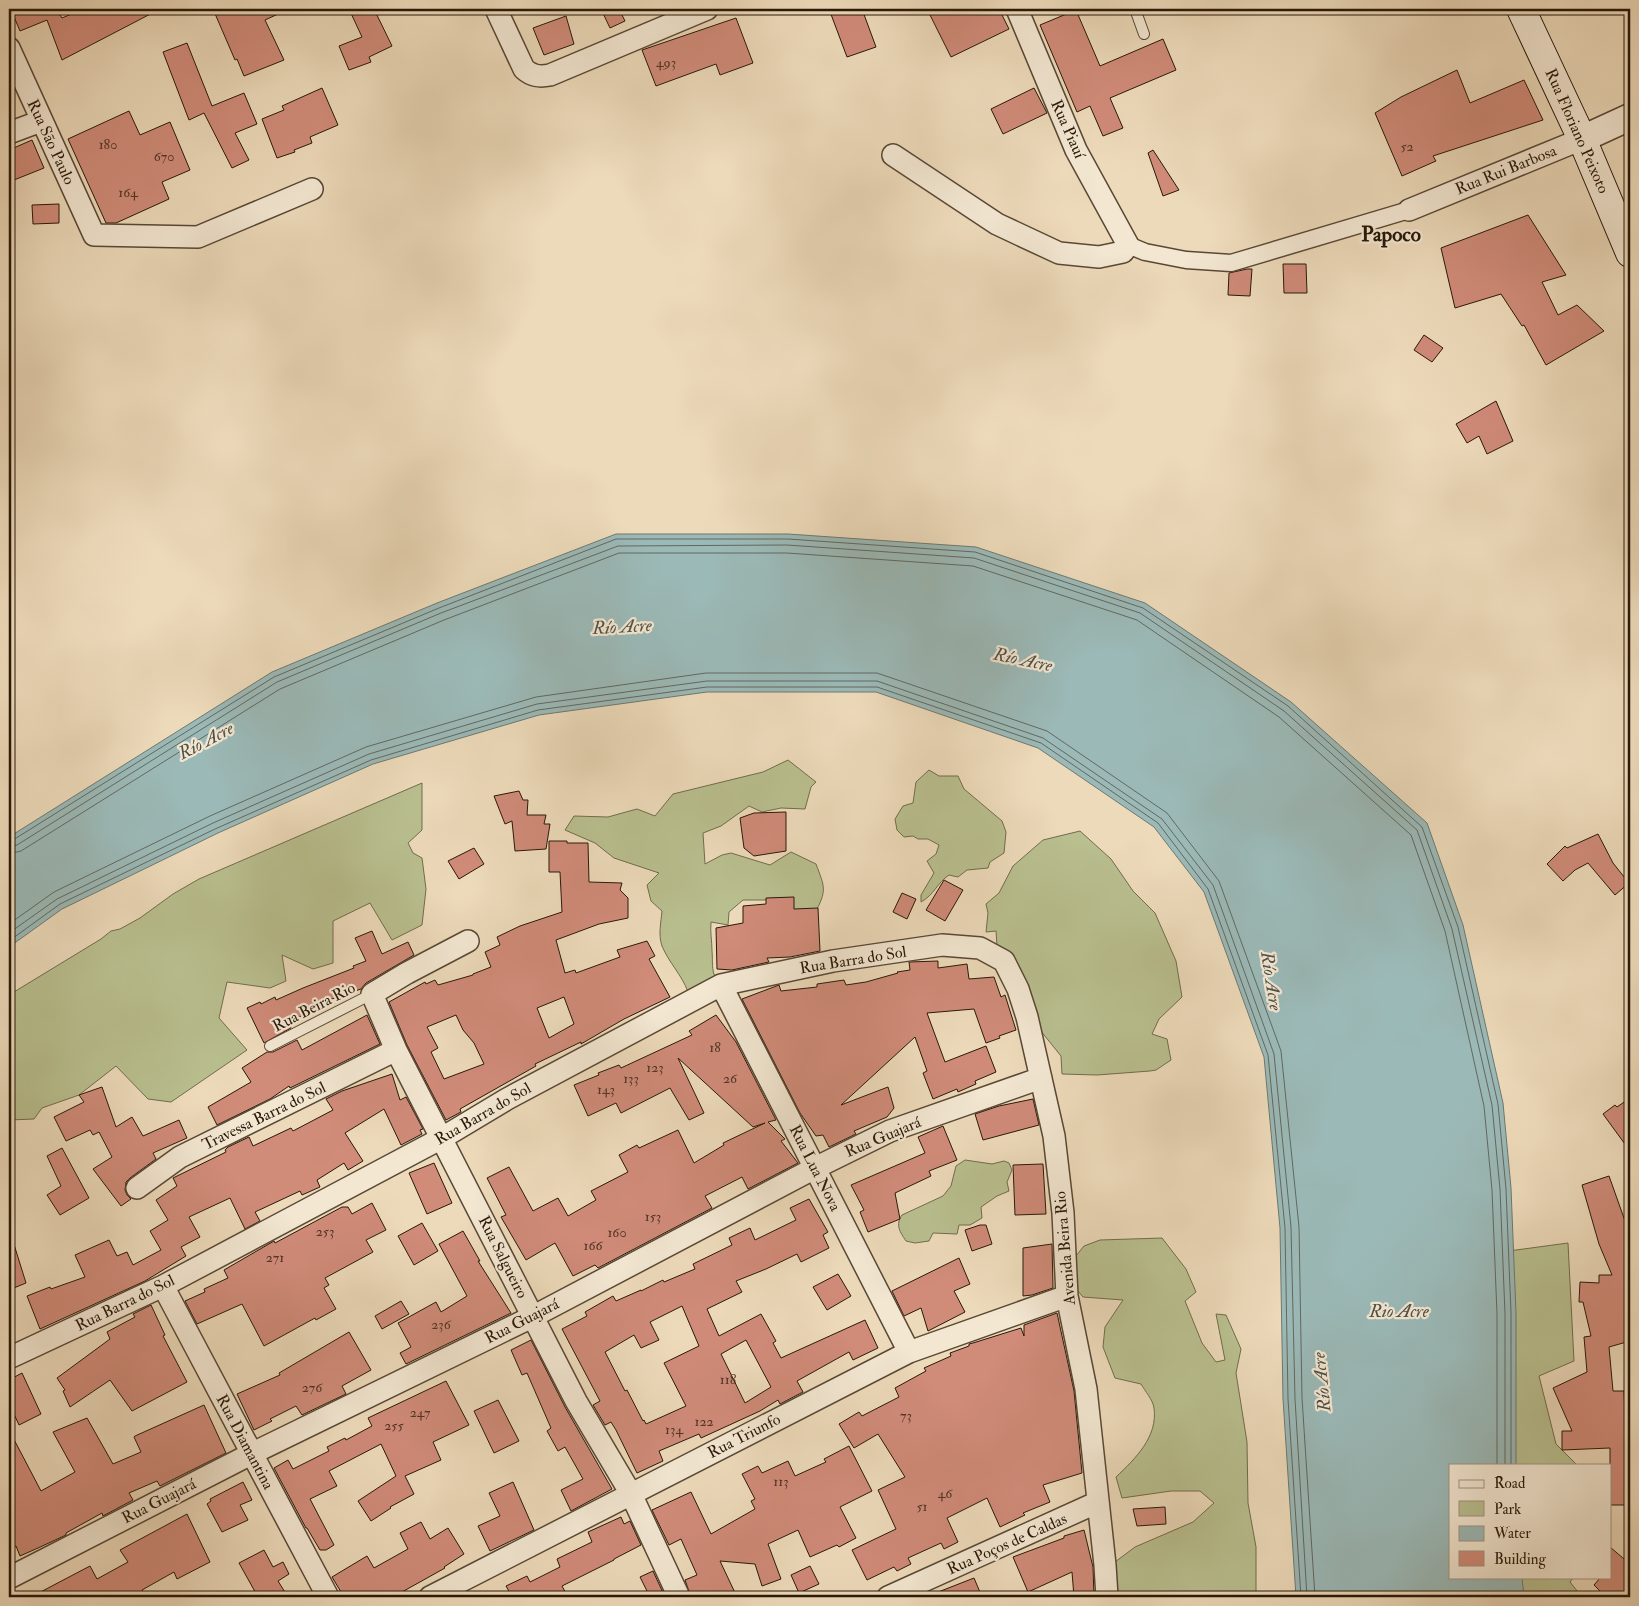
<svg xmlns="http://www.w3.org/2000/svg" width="1639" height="1606" font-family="'IM FELL Double Pica',serif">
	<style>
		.green { fill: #b9bf8f; stroke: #706c4c }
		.water { fill: #9bb9b7; stroke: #6d7971 }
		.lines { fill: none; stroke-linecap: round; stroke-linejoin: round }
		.shore { stroke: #626860; stroke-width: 1 }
		.building { fill: #d08b79; stroke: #281809; fill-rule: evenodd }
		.service-casing { stroke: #594835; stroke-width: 12 }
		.pedestrian-casing { stroke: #594835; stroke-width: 19 }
		.minor-casing { stroke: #594835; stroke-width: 24 }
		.tertiary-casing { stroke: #594835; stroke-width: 29 }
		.secondary-casing { stroke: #281809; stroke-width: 30 }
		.service { stroke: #f3e7d2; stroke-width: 10 }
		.pedestrian { stroke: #f3e7d2; stroke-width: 16 }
		.minor { stroke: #f3e7d2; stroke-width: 21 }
		.tertiary { stroke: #f3e7d2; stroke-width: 26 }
		.secondary { stroke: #f3e7d2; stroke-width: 28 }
		.labels { text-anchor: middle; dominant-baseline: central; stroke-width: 4.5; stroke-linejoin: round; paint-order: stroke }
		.number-label { font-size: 14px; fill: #523525 }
		.street-label { font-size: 16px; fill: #281809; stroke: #f3e7d2 }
		.water-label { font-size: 18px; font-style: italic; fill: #505046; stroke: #f3e7d2 }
		.district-label { font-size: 21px; font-weight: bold; fill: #281809; stroke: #f3e7d2 }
	</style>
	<rect width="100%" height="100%" fill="#eddaba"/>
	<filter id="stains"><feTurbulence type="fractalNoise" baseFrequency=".004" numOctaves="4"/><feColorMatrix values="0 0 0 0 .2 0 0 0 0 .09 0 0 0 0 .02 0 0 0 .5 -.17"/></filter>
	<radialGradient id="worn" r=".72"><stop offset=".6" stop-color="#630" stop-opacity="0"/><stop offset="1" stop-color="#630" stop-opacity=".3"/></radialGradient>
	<path class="green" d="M788 760 816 782 811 787 805 809 781 808 762 812 749 806 721 826 703 833 705 864 722 855 731 853 770 865 791 852 816 864C825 888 827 890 815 913L794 916 775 900H743L729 912 728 925 711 922C710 933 712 941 712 951 713 962 711 969 716 979L688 992C682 975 669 963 662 946 658 935 661 922 662 911L651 901 647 885 659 873 614 858 595 843 565 830 574 816 608 817 637 809 655 816 673 794 763 772Z
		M929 770 939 776H958L964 789 1002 821 1006 832 1004 853 990 862 988 868 967 870 958 877 949 875C937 883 934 895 921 902V895L934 873 927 861 936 854 939 845 928 839H918L913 836 904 837 897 830 895 819 903 806 913 803 916 782Z
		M422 783V830L408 843 413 853 422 858 426 889 422 925 392 940 370 903 333 921V963L313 969 282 955 286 981 270 988 227 982 219 1018 247 1050 171 1102 148 1099 116 1066 79 1095 42 1108 34 1119 9 1120V995L101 939 111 931 120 929 140 918 173 894 199 879Z
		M1080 831 1111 859 1133 891 1155 913 1176 961 1182 997 1159 1019 1152 1034 1167 1039 1171 1060 1156 1070 1150 1071 1097 1075 1062 1074 1061 1056 1032 1020 1035 1006 1022 1001 997 945 996 931 986 932 988 913 986 904 999 893 1013 866 1043 840Z
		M965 1160 992 1164 1004 1161 1009 1163 1012 1170 1007 1182 1009 1191 997 1196 981 1207 982 1218 970 1225H959L957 1234 933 1233 929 1241 915 1243 906 1241C900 1232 895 1225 902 1215L943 1196 951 1186 956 1166Z
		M1162 1238 1186 1269 1196 1292 1185 1301 1202 1343 1216 1362 1225 1360 1216 1314 1226 1315 1241 1349 1236 1373 1247 1442 1248 1503 1256 1547V1597H1112L1111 1565 1135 1547 1193 1522 1214 1503 1200 1491H1171L1122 1498 1116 1477C1135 1459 1158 1437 1154 1408 1153 1400 1145 1391 1141 1384L1115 1378 1103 1347 1105 1327 1123 1300 1083 1297 1072 1284 1067 1267 1084 1246 1100 1240Z
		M1568 1243 1574 1361 1539 1376 1556 1444 1577 1465H1477L1494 1253Z
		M1490 1577H1574L1570 1582 1582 1597H1493Z"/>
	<path class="water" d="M616 534H788L976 547 1145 603 1291 702 1427 823 1463 925 1503 1103 1511 1188 1516 1313V1465H1450V1577H1522L1524 1597H1296L1283 1399 1280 1228 1264 1057 1204 892 1154 827 1038 748 876 692H707L539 715 373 764 218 833 62 909 9 947V837L272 672 437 603Z"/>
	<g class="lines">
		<path class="shore" d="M9 841 13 840 274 677 439 608 616 539H788L975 552 1143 608 1288 706 1422 827 1458 927 1498 1104 1506 1189 1511 1313V1465
			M9 847 17 845 277 682 441 613 618 546 787 545 974 558 1140 613 1284 711 1417 830 1452 929 1492 1105 1500 1189 1505 1314V1465
			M9 854 21 851 280 689 444 620 619 553H787L973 566 1137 620 1279 717 1411 835 1445 931 1484 1106 1492 1190 1497 1314V1465
			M9 924 54 892 210 816 366 747 536 697 706 673H877L1047 731 1167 813 1219 881 1281 1051 1299 1227 1302 1398 1315 1597
			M9 933 57 899 213 823 369 754 537 704 707 681H877L1043 738 1162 819 1213 885 1274 1054 1291 1227 1295 1399 1307 1597
			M9 941 60 904 215 829 371 760 538 710 707 687H877L1041 743 1158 823 1208 889 1268 1055 1285 1228 1288 1399 1301 1597"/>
	</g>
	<path class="building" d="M21 9H73L60 15 62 18 83 9H160L62 60 47 20 20 31 12 12Z
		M213 9H289L265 20 284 60 244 76 237 59 235 60Z
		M349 9H374L392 46 369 57 371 62 349 70 339 46 362 37Z
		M601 9H619L625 21 610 28Z
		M829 9H862L876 47 847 57Z
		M927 9H999L1009 29 951 57Z
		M1076 10 1100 66 1163 39 1176 70 1110 98 1123 128 1103 136 1090 106 1077 112 1040 25Z
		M566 16 574 44 544 55 533 28Z
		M736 18 753 63 720 75 716 64 656 86 642 50Z
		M187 43 212 106 244 93 257 124 235 133 249 160 232 168 204 113 189 120 163 52Z
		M1457 70 1470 103 1524 80 1543 120 1433 156 1436 161 1402 176 1375 113 1401 97Z
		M322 88 338 125 310 137 312 143 294 150 295 152 277 158 262 119 284 110 282 106Z
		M1034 88 1047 113 1003 134 991 109Z
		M129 111 140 135 170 122 190 170 162 182 169 199 116 223H106L68 139Z
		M32 140 44 168 9 182V150Z
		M1153 150 1179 190 1163 196 1148 153Z
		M59 204V223L33 224 32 205Z
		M1528 215 1566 275 1542 282 1558 315 1577 305 1604 331 1546 365 1524 325 1522 326 1501 294 1455 308 1441 248Z
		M1283 264H1306L1307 293H1284Z
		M1247 269H1252L1250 296 1228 295 1229 273Z
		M1424 335 1443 348 1432 362 1414 350Z
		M1496 401 1513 441 1487 454 1479 436 1467 443 1456 424Z
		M519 791 523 800H528L527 815H546L544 824H550L546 849 515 851 512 821 505 824 494 796Z
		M786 812V851L754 856 744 848 740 818 754 813Z
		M1598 834 1613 863 1629 883 1615 895 1588 863 1575 870 1563 881 1547 864 1565 846 1567 848Z
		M549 841H567V843H588L589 882 622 883 620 890 628 898V918L599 924 556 940 565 973 575 970 576 973 620 957 617 950 647 941 655 956 649 959 670 997 624 1019 581 1044V1042L535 1064 536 1066 460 1109 461 1112 446 1120 407 1045 389 1002 425 982 426 984 435 980 438 985 473 975V974L491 967 485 952 500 945 497 937 520 926 562 912 560 872H549ZM564 997 574 1024 549 1038 537 1008ZM456 1015 463 1030 474 1043 484 1064 444 1079 431 1052 438 1048 427 1027Z
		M474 848 484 864 459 879 448 861Z
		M944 880 963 890 945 921 926 910Z
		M902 893 916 899 907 919 893 912Z
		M794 897V909L818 908 820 951 790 957 767 958 769 962 732 970 717 969 716 928 743 923V906L766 904V898Z
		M372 931 382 954 408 942 414 955 366 983 361 989 317 1004 319 1008 288 1022 291 1028 264 1043 247 1008 260 1002 261 1004 275 997 276 1000 303 988 354 968 353 966 366 961 355 938Z
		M938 961V968L967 964 969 979 994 977 1001 997 1005 995 1016 1030 999 1036 1000 1038 986 1043 974 1009 927 1013 945 1062 986 1046 996 1072 975 1081 976 1084 958 1092 957 1089 933 1099 923 1073 927 1071 915 1037 841 1105 888 1087 894 1108 887 1117 854 1131 856 1134 829 1147 823 1135 816 1136 800 1113 742 999 779 985 781 991 817 987V984L844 980 846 985 866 982 898 973 897 972 910 970 909 962Z
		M367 1015 380 1044 290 1088 289 1086 270 1099 217 1125 208 1107 251 1082 242 1068 267 1052H273L297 1040 302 1050Z
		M716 1015 736 1042 776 1120 768 1122 785 1139 781 1141 798 1163 748 1189 742 1177 705 1196 712 1208 598 1268 595 1265 573 1276 555 1243 526 1260 501 1217 506 1215 487 1178 509 1167 533 1211 558 1198 568 1216 596 1200 591 1191 628 1172 619 1155 637 1145 639 1148 678 1130 694 1163 724 1145 723 1143 765 1123 753 1127 678 1058 704 1113 689 1120 670 1088 621 1113 616 1103 588 1116 574 1085 599 1075 598 1073 619 1065 621 1068 692 1035 689 1031Z
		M392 1074 400 1100 406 1097 423 1129 420 1130 422 1134 401 1145 384 1109 345 1133 363 1161 348 1170 344 1163 317 1180 320 1187 302 1195 300 1191 255 1212 260 1221 245 1229 230 1198 189 1217 200 1237 181 1247 186 1256 145 1281 40 1329 27 1296 50 1287 51 1289 85 1277 75 1255 109 1240 117 1256 127 1252 133 1265 161 1250 150 1231 168 1220 156 1200 177 1186 173 1178 226 1152 225 1150 228 1147 249 1137 253 1146 291 1128 293 1131 333 1110 326 1099 342 1091Z
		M102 1087 116 1127 132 1117 143 1136 179 1120 187 1138 153 1153 156 1159 130 1178 126 1182 125 1190 127 1195 131 1199 121 1206 93 1169 112 1157 99 1132 93 1135 90 1130 66 1141 54 1117 84 1102 79 1095Z
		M1630 1098V1151L1603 1114 1615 1105 1617 1107Z
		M1033 1099 1039 1125 983 1140 975 1114 999 1106Z
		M943 1126 957 1160 929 1171 931 1176 895 1193 900 1219 868 1232 860 1212 864 1210 851 1185 925 1153 918 1137Z
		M62 1148 89 1198 60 1215 47 1195 61 1186 47 1156Z
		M434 1163 452 1203 427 1214 409 1173Z
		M1043 1164 1046 1214 1015 1215 1013 1165Z
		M1609 1176 1630 1235V1341L1609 1347 1613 1391H1624L1625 1415H1630V1488H1626V1505H1610V1448L1562 1450V1431H1572L1553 1388 1587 1372 1584 1337 1591 1336 1583 1302H1579L1580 1282 1599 1283V1275H1612L1599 1244 1582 1185Z
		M809 1199 828 1232 823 1235 829 1248 801 1262 797 1254 766 1269 736 1281 742 1292 707 1309 719 1336 761 1314 776 1341 773 1343 781 1358 865 1320 878 1348 853 1360 849 1352 797 1381 803 1392 780 1404 778 1400 760 1411 701 1438 699 1434 659 1451 663 1461 637 1473 616 1430 611 1422 605 1425 593 1405 600 1401 562 1329 587 1316 585 1312 613 1296 616 1301 641 1290V1291L663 1280 664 1282 695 1269 693 1264 732 1245 729 1238 750 1228 755 1240 796 1220 790 1208ZM682 1306 699 1346 664 1363 686 1406 646 1424 644 1420 643 1421 627 1390 625 1391 605 1352 634 1335 641 1348 659 1340 650 1322ZM746 1340 771 1387 745 1403 721 1354Z
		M372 1203 386 1230 366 1240 373 1252 325 1278 329 1285 324 1288 336 1309 316 1320 315 1318 264 1346 242 1304 197 1324 185 1301 205 1292 204 1289 228 1278 224 1270 274 1241 275 1243 342 1207H348L352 1214Z
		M422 1223 438 1251 414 1265 398 1236Z
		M980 1225H986L992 1244 972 1251 965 1230Z
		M463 1231 480 1261H478L511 1313 406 1364 400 1353 411 1347 398 1323 436 1302 441 1312 467 1296 439 1244Z
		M12 1238 26 1283 9 1290V1239Z
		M1052 1244 1053 1288 1032 1295 1023 1296V1248Z
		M959 1258 970 1284 954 1291 965 1312 928 1331 921 1308 904 1316 892 1291Z
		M838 1274 851 1296 827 1310 813 1287Z
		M401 1301 409 1314 382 1329 375 1316Z
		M151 1305 165 1335 163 1336 187 1382 132 1411 110 1380 70 1407 63 1391 65 1390 57 1378 110 1339 107 1332 135 1317 133 1314Z
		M1057 1313 1074 1391 1082 1473 1043 1485 1050 1502 1023 1513 1025 1515 1000 1527 987 1498 947 1518 958 1542 944 1549 941 1543 908 1558 911 1564 897 1571 894 1567 867 1580 852 1550 896 1529 878 1490 905 1477 878 1434 854 1448 839 1424 859 1412 862 1416 899 1397 895 1388 926 1371 924 1368 951 1356 950 1353 969 1346V1344L973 1343 1021 1328 1024 1336V1325Z
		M349 1332 371 1370 342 1386 346 1394 302 1415 296 1406 270 1419 272 1421 254 1430 237 1394 280 1375 279 1373Z
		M531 1340 565 1407 612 1489 571 1511 561 1490 583 1479 565 1447 558 1451 547 1431 551 1428 527 1373 522 1375 511 1350Z
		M22 1373 41 1414 19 1425 9 1403V1380Z
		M446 1381 469 1425 433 1442 441 1460 405 1476 414 1494 390 1507 391 1508 371 1521 358 1501 396 1476 381 1444 329 1471 337 1486 310 1499 334 1545 326 1550H320L307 1528H306L274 1468 288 1460 293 1469 329 1451 327 1447 345 1438 346 1440 372 1426 368 1418Z
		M498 1400 519 1441 494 1453 474 1411Z
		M204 1405 226 1453 160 1486 157 1481 129 1493 133 1500 103 1516 102 1513 66 1533V1535L38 1548 20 1556 16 1546 9 1550V1430L41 1491 75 1472 53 1432 87 1418 113 1464 141 1452 134 1437 135 1436Z
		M849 1446 872 1491 840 1507 856 1538 839 1547 837 1545 810 1557 798 1530 768 1544 781 1579 762 1586 755 1564 720 1561 737 1597H691L685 1580 697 1575 681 1539 669 1545 652 1510 691 1492 711 1534 755 1509 751 1501 755 1499 742 1474 758 1466 762 1473 788 1461 795 1476 826 1462 824 1459Z
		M243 1482 252 1500 240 1505 248 1520 222 1532 207 1504 211 1501 210 1499Z
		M513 1482 534 1530 490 1551 478 1526 500 1516 489 1493Z
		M1165 1507 1166 1524 1137 1526 1133 1509Z
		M187 1514 210 1562 177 1579 174 1572 142 1590 146 1597H31L90 1566 97 1579 128 1562 120 1550Z
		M621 1517 624 1524 630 1521 641 1545 614 1559V1560L562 1586 568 1597H501L510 1593 506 1586 527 1576 530 1582 560 1567 557 1559 592 1542 588 1532Z
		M421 1522 430 1539 448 1528 464 1554 444 1567 445 1568 393 1597H344L332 1577 367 1556 374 1568 408 1549 400 1533Z
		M1084 1530 1093 1567 1094 1597H1074L1072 1572 1028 1592 1013 1557 1064 1538V1536Z
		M1610 1547 1630 1564V1597H1606L1594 1585 1601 1577H1610Z
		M264 1550 273 1567 283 1562 289 1574 278 1581 288 1597H258L239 1563Z
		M810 1566 819 1584 799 1593 791 1575Z
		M653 1571 665 1597H650L640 1577Z
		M974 1578 982 1597H928V1596Z"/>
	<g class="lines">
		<g class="service-casing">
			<path id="service" d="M1135 9 1144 34
				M270 1046 372 994"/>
		</g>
		<g class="pedestrian-casing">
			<path id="pedestrian" d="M1128 245 1145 252 1186 260 1231 263 1409 210"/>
		</g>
		<g class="minor-casing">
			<path id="minor" d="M496 9 524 69C532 76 539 77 550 75L707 9
				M9 48 94 235 198 237 312 189
				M9 133 41 121
				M893 155 997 224 1059 253 1099 257 1123 252 1128 245 1076 150 1017 9
				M1409 210 1582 139
				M468 941 407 973 372 994 396 1050 576 1401 631 1494 679 1597
				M721 985 909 1352
				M137 1188 180 1157 396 1050
				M163 1286 328 1597
				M9 1358 163 1286 442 1138 507 1099 721 985 833 961 942 945 980 948 1004 961 1018 989 1027 1017 1054 1136 1063 1213 1067 1296 1086 1389 1105 1565 1107 1597
				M9 1578 251 1454 534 1316 815 1168 890 1131 1041 1078
				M430 1597 909 1352 1067 1296
				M888 1597 1098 1502"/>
		</g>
		<g class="tertiary-casing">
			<path id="tertiary" d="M1582 139 1630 117"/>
		</g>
		<g class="secondary-casing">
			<path id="secondary" d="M1521 9 1582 139 1630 253"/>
		</g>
		<use href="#service" class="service"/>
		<use href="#pedestrian" class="pedestrian"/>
		<use href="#minor" class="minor"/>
		<use href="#tertiary" class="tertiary"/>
		<use href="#secondary" class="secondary"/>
	</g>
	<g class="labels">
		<g class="number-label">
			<text x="666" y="62">493</text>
			<text x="108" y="144">180</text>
			<text x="1407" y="146">52</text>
			<text x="164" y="156">670</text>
			<text x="128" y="192">164</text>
			<text x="715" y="1047">18</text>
			<text x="655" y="1067">123</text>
			<text x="631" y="1078">133</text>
			<text x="730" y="1078">26</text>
			<text x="606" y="1089">143</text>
			<text x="653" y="1216">153</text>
			<text x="325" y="1231">253</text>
			<text x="617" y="1232">160</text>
			<text x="593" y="1245">166</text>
			<text x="275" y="1257">271</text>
			<text x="441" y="1324">236</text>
			<text x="728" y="1379">118</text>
			<text x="312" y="1387">276</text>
			<text x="420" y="1412">247</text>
			<text x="906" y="1415">73</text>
			<text x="704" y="1421">122</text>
			<text x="394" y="1425">255</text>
			<text x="674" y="1429">134</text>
			<text x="781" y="1481">113</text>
			<text x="945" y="1493">46</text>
			<text x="922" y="1506">51</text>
		</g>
		<g class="street-label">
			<text transform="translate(1068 129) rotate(66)">Rua Piauí</text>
			<text transform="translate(1577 131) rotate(66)">Rua Floriano Peixoto</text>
			<text transform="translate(51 142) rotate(65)">Rua São Paulo</text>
			<text transform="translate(1506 170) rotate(-22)">Rua Rui Barbosa</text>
			<text transform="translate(853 960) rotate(-9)">Rua Barra do Sol</text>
			<text transform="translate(314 1007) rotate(-27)">Rua Beira Rio</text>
			<text transform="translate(483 1114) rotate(-30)">Rua Barra do Sol</text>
			<text transform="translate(264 1116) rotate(-26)">Travessa Barra do Sol</text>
			<text transform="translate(883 1137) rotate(-23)">Rua Guajará</text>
			<text transform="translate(815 1168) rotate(63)">Rua Lua Nova</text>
			<text transform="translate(1065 1248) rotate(-95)">Avenida Beira Rio</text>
			<text transform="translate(503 1257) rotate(63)">Rua Salgueiro</text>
			<text transform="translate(125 1303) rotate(-26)">Rua Barra do Sol</text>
			<text transform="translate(522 1321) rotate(-27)">Rua Guajará</text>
			<text transform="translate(744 1436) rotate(-27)">Rua Triunfo</text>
			<text transform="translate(245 1442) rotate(62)">Rua Diamantina</text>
			<text transform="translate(159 1501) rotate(-27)">Rua Guajará</text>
			<text transform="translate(1007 1544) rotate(-24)">Rua Poços de Caldas</text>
		</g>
		<g class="water-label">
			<text transform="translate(622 627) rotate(-3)">Río Acre</text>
			<text transform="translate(1023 660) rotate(12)">Río Acre</text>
			<text transform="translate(206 741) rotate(-28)">Río Acre</text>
			<text transform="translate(1271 981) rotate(81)">Río Acre</text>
			<text x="1399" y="1311">Rio Acre</text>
			<text transform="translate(1322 1382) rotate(-96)">Río Acre</text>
		</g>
		<g class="district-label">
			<text x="1391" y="234">Papoco</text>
		</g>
	</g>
	<rect width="1639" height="1606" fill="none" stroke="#eddaba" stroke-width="30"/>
	<rect x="10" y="10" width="1619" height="1586" fill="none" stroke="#281809" stroke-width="2.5"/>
	<rect x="15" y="15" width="1609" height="1576" fill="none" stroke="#281809"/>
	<rect x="1449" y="1464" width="162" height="115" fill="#f3e7d2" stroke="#a29482"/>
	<rect x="1459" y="1480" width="25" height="8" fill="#f3e7d2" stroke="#a29482"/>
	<text x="1494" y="1488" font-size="15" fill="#281809">Road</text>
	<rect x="1459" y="1501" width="25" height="15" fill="#b9bf8f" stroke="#a29482"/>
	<text x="1494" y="1514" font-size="15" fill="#281809">Park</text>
	<rect x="1459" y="1526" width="25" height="15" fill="#9bb9b7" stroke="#a29482"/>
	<text x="1494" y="1538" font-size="15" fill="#281809">Water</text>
	<rect x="1459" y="1551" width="25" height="15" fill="#d08b79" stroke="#a29482"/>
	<text x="1494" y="1564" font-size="15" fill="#281809">Building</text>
	<rect width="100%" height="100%" filter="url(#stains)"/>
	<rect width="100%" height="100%" fill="url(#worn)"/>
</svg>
